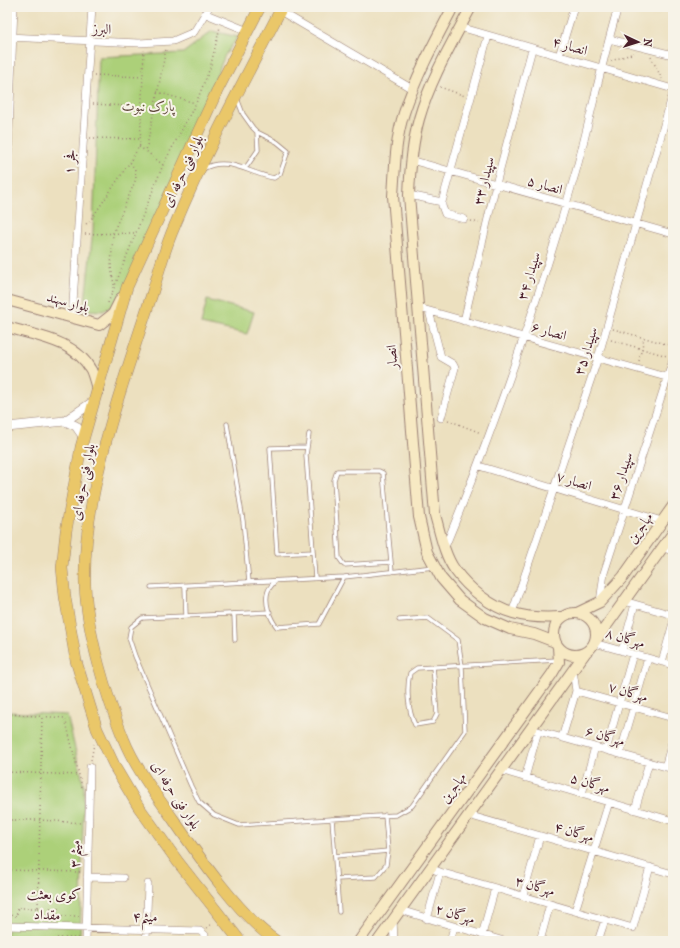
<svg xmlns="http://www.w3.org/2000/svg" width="680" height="948" font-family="'IM FELL French Canon',Amiri,serif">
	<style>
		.park { fill: #acd079; stroke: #7b7852 }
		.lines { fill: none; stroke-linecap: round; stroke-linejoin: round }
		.service-casing { stroke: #9b8075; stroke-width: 5 }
		.minor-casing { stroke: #9b8075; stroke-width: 8 }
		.tertiary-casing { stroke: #9b8075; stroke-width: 10 }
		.secondary-casing { stroke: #9b8075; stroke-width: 12 }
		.primary-casing { stroke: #9b8075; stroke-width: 12 }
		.path { stroke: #9b8075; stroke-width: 1.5; stroke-dasharray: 1 3; stroke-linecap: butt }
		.service { stroke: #fff; stroke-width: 3.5 }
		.minor { stroke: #fff; stroke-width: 7 }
		.tertiary { stroke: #fff; stroke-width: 9 }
		.secondary { stroke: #f7e9c3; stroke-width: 10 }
		.primary { stroke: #eac769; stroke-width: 11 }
		.labels { text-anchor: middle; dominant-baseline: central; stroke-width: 4; stroke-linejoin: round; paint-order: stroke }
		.street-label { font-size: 14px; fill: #4a1f2b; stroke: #f7f3e8 }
		.park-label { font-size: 14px; fill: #624b3e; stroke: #f7f3e8 }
		.neighbourhood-label { font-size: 15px; fill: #4a1f2b; stroke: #f7f3e8 }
	</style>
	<rect width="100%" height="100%" fill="#f7f3e8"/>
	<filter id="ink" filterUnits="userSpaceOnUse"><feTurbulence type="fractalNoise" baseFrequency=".025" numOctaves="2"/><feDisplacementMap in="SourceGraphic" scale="8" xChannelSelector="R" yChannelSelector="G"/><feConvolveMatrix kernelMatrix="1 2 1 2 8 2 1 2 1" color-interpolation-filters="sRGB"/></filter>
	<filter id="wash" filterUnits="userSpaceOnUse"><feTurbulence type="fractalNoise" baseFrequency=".012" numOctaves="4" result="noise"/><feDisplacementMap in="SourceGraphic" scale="16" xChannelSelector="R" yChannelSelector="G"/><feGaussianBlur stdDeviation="0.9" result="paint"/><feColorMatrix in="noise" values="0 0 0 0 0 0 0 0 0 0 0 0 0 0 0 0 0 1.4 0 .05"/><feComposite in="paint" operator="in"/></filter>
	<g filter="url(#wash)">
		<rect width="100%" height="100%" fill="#ece0bf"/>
		<path class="park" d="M212 31 238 37 225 55 123 301 103 311 84 310 93 230 99 57 183 53Z
			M207 300 254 312 247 334 201 324Z
			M7 712 67 715 84 786 80 941H7Z"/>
	</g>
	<g filter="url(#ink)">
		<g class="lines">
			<g class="service-casing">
				<path id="service" d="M243 167 247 166 258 150 257 132
					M203 169C227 155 250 174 274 178L280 174 288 151 277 142 257 132 253 128 243 114 238 101
					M227 424 243 521 249 582
					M309 434 306 455 315 578
					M307 447 270 448 277 554 313 552
					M391 562 344 565 339 558 334 480 337 471H379L383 473 391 562 392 572
					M275 581C273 584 269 588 268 591 264 602 270 619 277 627L319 624 344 577
					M185 586 186 616
					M151 587 344 577 434 567
					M270 612 142 618 131 627 129 638 135 656 191 786 199 802 214 815 239 825 396 815 412 806 465 731 462 666 458 640 428 618 399 620
					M234 614 235 640
					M433 667 437 714 433 722 415 725C408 710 406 689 410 673L417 668 558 660
					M332 819 339 912
					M335 856 388 851
					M337 879 376 877 386 865 388 851 385 815"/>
			</g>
			<g class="minor-casing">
				<path id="minor" d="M280 11 414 90
					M206 14 248 31
					M460 27 673 89
					M7 37 139 43 173 41 194 32 209 7
					M609 39 673 55
					M559 56 574 7
					M411 160 673 234
					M7 180 14 7
					M409 195 442 202
					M464 219 445 214 442 206V202L488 36
					M419 308 673 379
					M429 311 441 357 453 364 455 368 441 418
					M72 318 92 7
					M464 321 496 184 532 49
					M479 466 662 521
					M445 547C496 424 539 298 576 171 591 116 602 61 618 7
					M663 548 673 551
					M624 601 673 615
					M600 602 604 573 673 360
					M512 613 598 358 673 93
					M594 643 673 665
					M622 651 635 604
					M662 662 673 623
					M576 691 673 718
					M531 729 673 769
					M562 738 576 691 573 670
					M606 750 633 654
					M620 754 648 658
					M665 767 673 739
					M500 770 673 821
					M525 778 538 731
					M582 794 595 747
					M635 810 649 762
					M468 815 673 874
					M430 868 440 872 633 928 650 867
					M87 877 123 878
					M523 896 540 836
					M400 910 504 941
					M575 911 609 802
					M393 919 394 941
					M427 919 440 872
					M7 926 200 931 205 935V941
					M482 935 495 888
					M86 941 90 767
					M146 941 148 884
					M450 941 454 927
					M540 941 550 904
					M598 941 605 920"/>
			</g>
			<g class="tertiary-casing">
				<path id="tertiary" d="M65 421 76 426 83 436 82 442
					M7 427 65 421 93 402"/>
			</g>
			<g class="secondary-casing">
				<path id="secondary" d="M453 7C435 41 416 76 404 113 395 140 395 168 393 196L419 517 427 552 441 578 460 600 485 618 510 629 534 634 555 642
					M471 7C452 43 430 80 419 119 412 144 410 170 409 195L435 515C440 532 444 555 455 570 468 588 491 607 513 613 529 618 545 618 561 617
					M7 300 99 325 113 314 121 298
					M7 327C36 336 75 340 91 370 94 376 95 384 98 391
					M577 613 600 602 623 577 673 506
					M554 634a21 21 0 1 1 42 0a21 21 0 1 1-42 0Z
					M594 643 673 533
					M359 941 552 674 559 662 558 647
					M378 941 586 652"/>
			</g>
			<g class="primary-casing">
				<path id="primary" d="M240 941 178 862 138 806 116 769 97 729 76 661 65 597 62 568 66 531 81 447 127 287 216 93 260 7
					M276 941C239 915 199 857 173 819 156 795 135 767 124 740 106 696 87 633 85 585 83 525 100 459 117 402 128 366 140 330 152 294 159 271 165 247 175 225 206 150 245 79 282 7"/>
			</g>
			<path class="path" d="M651 57 662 79
				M611 61 634 53
				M94 75 143 77
				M440 87 465 96
				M157 92 195 103
				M93 104 141 107
				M90 138 140 139
				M139 147 146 151
				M163 165 146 151 166 49
				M471 221 479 223
				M86 224 90 221 130 162
				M85 234 135 233
				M114 285 111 267 113 233 136 179 135 170 130 162 140 145 144 50
				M108 303 163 165 196 103 210 68 220 27
				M613 329 673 346
				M611 340 667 356
				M639 361 644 338
				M448 420 481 433
				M7 714 65 718 82 787
				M91 760 94 744
				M7 772 79 775
				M7 820H41L81 823
				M7 870 80 872
				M38 908H58V916H80
				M7 915 17 916V908H38L42 716
				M207 928 213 923
				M7 937H17V941
				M56 941V938H79"/>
			<use href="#service" class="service"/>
			<use href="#minor" class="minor"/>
			<use href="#tertiary" class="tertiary"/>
			<use href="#secondary" class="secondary"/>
			<use href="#primary" class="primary"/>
		</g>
	</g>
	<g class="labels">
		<g class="street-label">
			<text transform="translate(102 29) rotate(3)">البرز</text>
			<text transform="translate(570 46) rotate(16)">انصار ۴</text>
			<text transform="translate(70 162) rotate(-87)">فجر ۱</text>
			<text transform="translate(183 171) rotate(-65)">بلوار فنی حرفه ای</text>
			<text transform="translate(484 181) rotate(-76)">سپیدار ۳۳</text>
			<text transform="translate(545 185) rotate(16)">انصار ۵</text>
			<text transform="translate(529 276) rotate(-73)">سپیدار ۳۴</text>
			<text transform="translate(68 302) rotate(15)">بلوار سهند</text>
			<text transform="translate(549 331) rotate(16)">انصار ۶</text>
			<text transform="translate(586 351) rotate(-73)">سپیدار ۳۵</text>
			<text transform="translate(392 357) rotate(-95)">انصار</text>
			<text transform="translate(621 476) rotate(-72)">سپیدار ۳۶</text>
			<text transform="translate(574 481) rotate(17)">انصار ۷</text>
			<text transform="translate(83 482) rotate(-79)">بلوار فنی حرفه ای</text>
			<text transform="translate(640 528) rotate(-55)">مهاجرین</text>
			<text transform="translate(625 638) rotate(16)">مهرگان ۸</text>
			<text transform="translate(628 692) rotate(16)">مهرگان ۷</text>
			<text transform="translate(605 736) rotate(16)">مهرگان ۶</text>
			<text transform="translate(590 783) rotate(16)">مهرگان ۵</text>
			<text transform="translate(453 788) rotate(-54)">مهاجرین</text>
			<text transform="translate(176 795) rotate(57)">بلوار فنی حرفه ای</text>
			<text transform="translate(574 832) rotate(16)">مهرگان ۴</text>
			<text transform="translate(75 854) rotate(-89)">میثم ۳</text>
			<text transform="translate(535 886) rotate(16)">مهرگان ۳</text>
			<text transform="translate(455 914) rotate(16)">مهرگان ۲</text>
			<text transform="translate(47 915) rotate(2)">مقداد</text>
			<text transform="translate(145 917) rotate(1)">میثم۴</text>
		</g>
		<g class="park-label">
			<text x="148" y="106">پارک نبوت</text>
		</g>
		<g class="neighbourhood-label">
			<text x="54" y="894">کوی بعثت</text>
		</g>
	</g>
	<rect width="680" height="948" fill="none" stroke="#f7f3e8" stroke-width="24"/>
	<g transform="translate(638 42) rotate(94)" stroke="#f7f3e8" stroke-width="3" paint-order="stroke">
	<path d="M0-3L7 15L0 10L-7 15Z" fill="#4a1f2b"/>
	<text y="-6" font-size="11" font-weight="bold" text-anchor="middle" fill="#4a1f2b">N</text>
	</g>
</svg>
